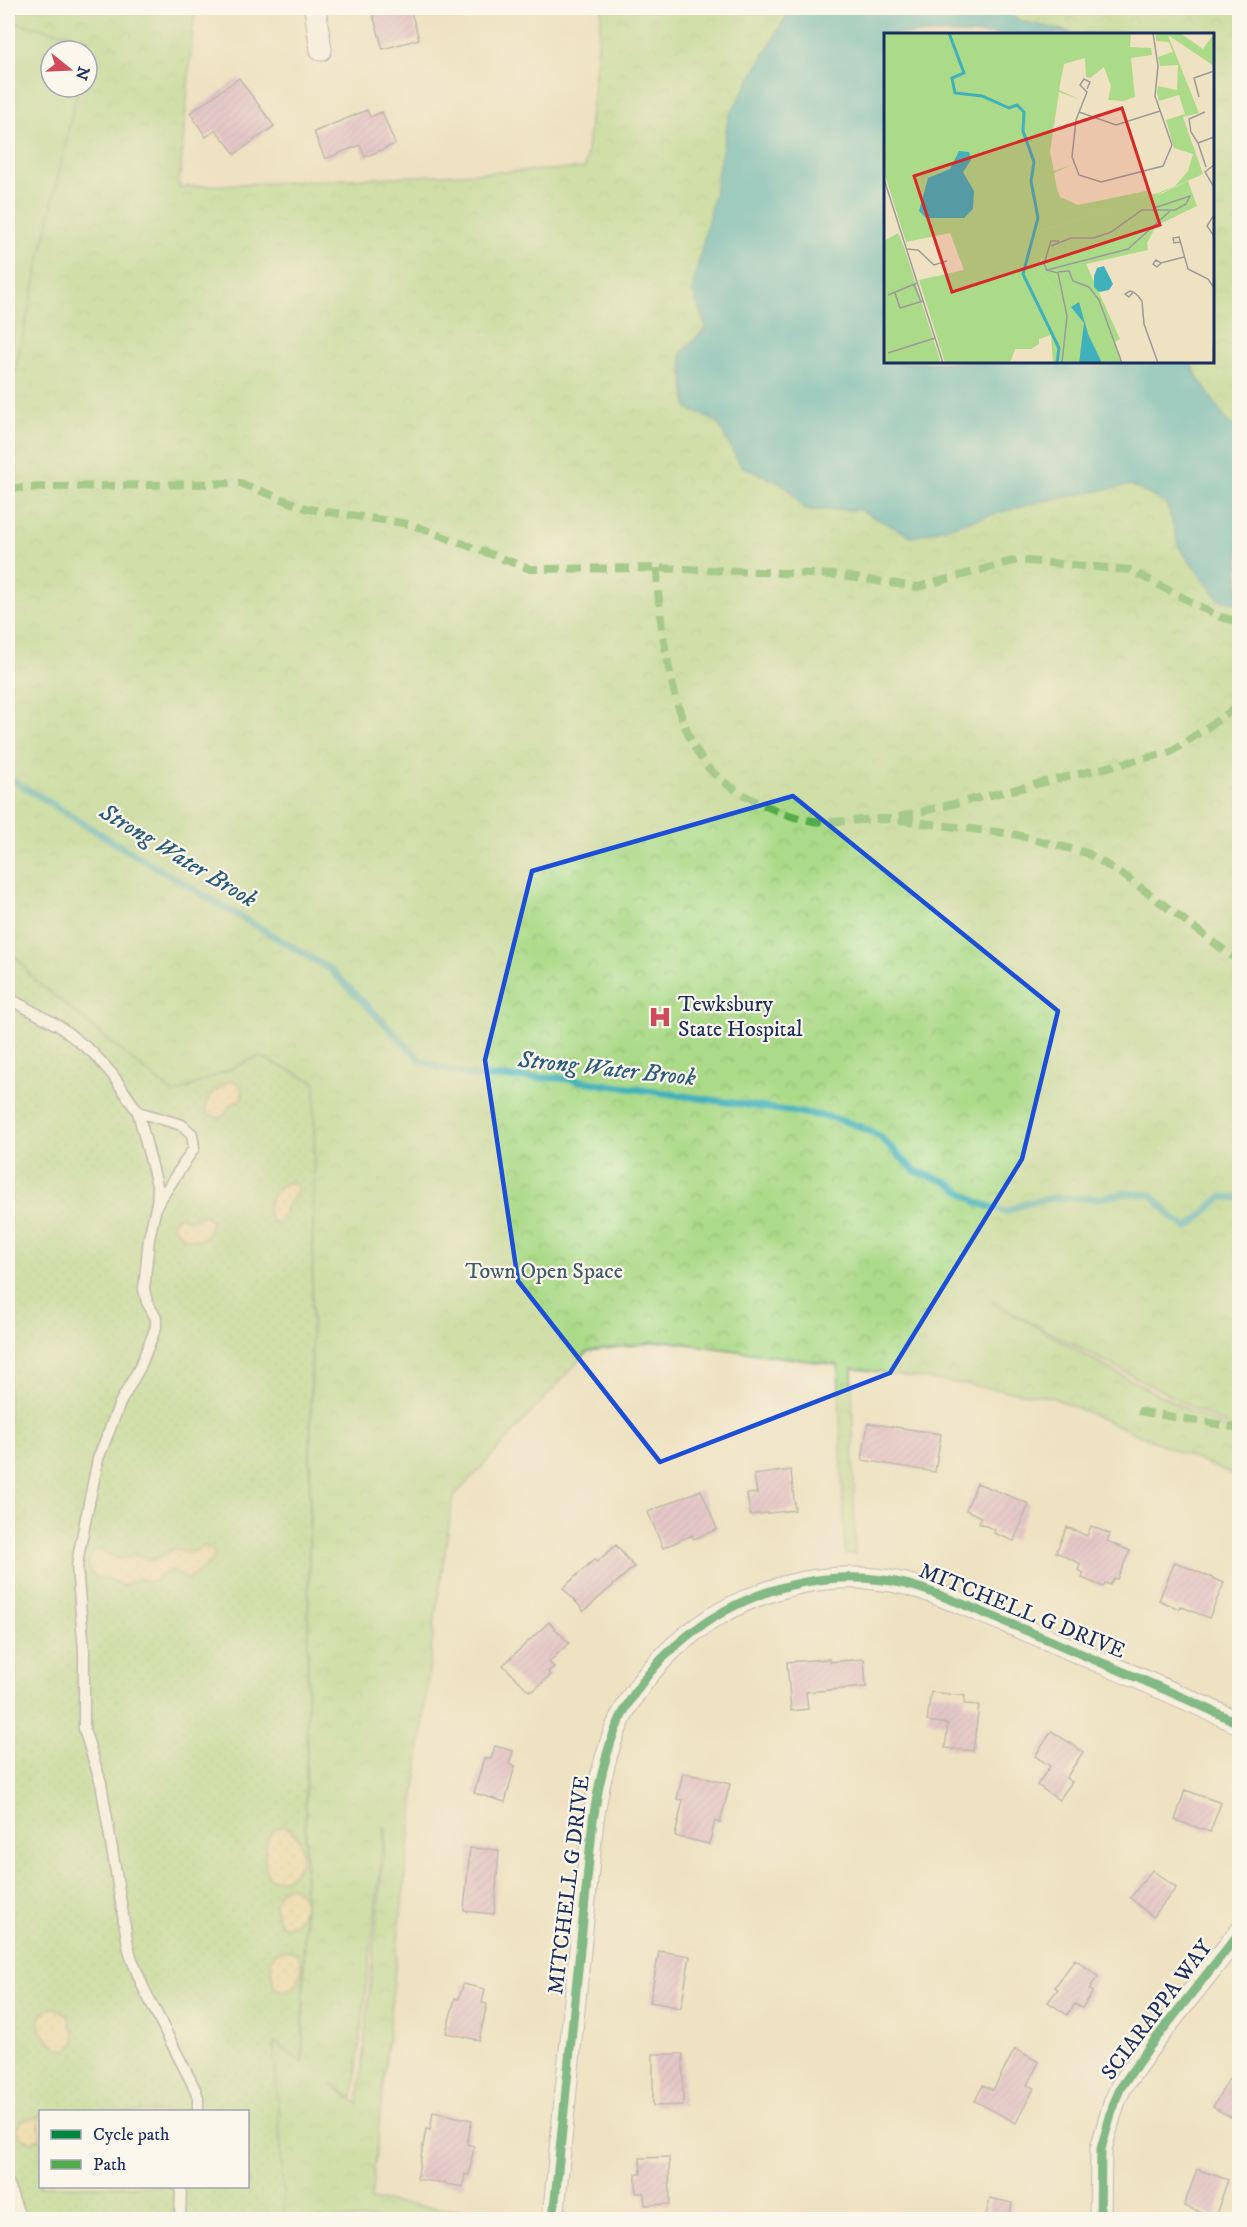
<svg xmlns="http://www.w3.org/2000/svg" width="1247" height="2227" font-family="'IM FELL DW Pica',serif">
	<style>
		.grass { fill: url(#grass-dots); stroke: #638473; stroke-width: 1.5; fill-rule: evenodd }
		.sand { fill: url(#sand-dots); stroke: #84847e; stroke-width: 1.5 }
		.park { fill: url(#park-crowns); stroke: #638473; stroke-width: 1.5; fill-rule: evenodd }
		.garden { fill: #abda88; stroke: #638473; stroke-width: 1.5 }
		.water { fill: #40b0ba; stroke: #2e708c; stroke-width: 1.5 }
		.lines { fill: none; stroke-linecap: round; stroke-linejoin: round }
		.stream { stroke: #40b0ba; stroke-width: 7 }
		.building { fill: url(#building-hatch) }
		.lane-casing { stroke: #858890; stroke-width: 13 }
		.street-casing { stroke: #858890; stroke-width: 23 }
		.lane { stroke: #fff; stroke-width: 10 }
		.street { stroke: #fff; stroke-width: 21 }
		.quiet { stroke: #52ab49; stroke-width: 8; stroke-dasharray: 15 8; stroke-linecap: butt }
		.cycleway-casing { stroke: #fbf7ec; stroke-width: 13 }
		.cycleway { stroke: #00873e; stroke-width: 9 }
		.marked { fill: none; stroke: #1d4ed8; stroke-width: 4.5; stroke-linejoin: round }
		.labels { text-anchor: middle; dominant-baseline: central; stroke-width: 4.5; stroke-linejoin: round; paint-order: stroke }
		.poi-label { font-size: 22px; fill: #1b2f5e; stroke: #fbf7ec; text-anchor: start }
		.park-label { font-size: 22px; fill: #3f5a68; stroke: #fbf7ec }
		.street-label { font-size: 22px; fill: #1b2f5e; stroke: #fbf7ec }
		.water-label { font-size: 24px; font-style: italic; fill: #285c7e; stroke: #fbf7ec }
		.inset-river { fill: none; stroke: #40b0ba; stroke-width: 3 }
		.inset-road { fill: none; stroke: #9a9a9a; stroke-width: 1.5 }
		.view { fill: #d62828; fill-opacity: 0.15; stroke: #d62828; stroke-width: 3 }
		.inset-edge { fill: none; stroke: #1b2f5e; stroke-width: 3 }
	</style>
	<defs>
		<pattern id="grass-dots" width="8" height="8" patternUnits="userSpaceOnUse" patternTransform="scale(1.5)"><rect width="8" height="8" fill="#abda88"/><path d="M2 2h.1M6 6h.1" fill="none" stroke="#93bb78" stroke-width="1.8" stroke-linecap="round"/></pattern>
		<pattern id="sand-dots" width="8" height="8" patternUnits="userSpaceOnUse" patternTransform="scale(1.5)"><rect width="8" height="8" fill="#eeda9e"/><path d="M2 2h.1M6 6h.1" fill="none" stroke="#ccbb8a" stroke-width="1.8" stroke-linecap="round"/></pattern>
		<pattern id="park-crowns" width="20" height="18" patternUnits="userSpaceOnUse" patternTransform="scale(1.5)"><rect width="20" height="18" fill="#abda88"/><path d="M2 6a3 3 0 1 1 6 0M12 15a3 3 0 1 1 6 0" fill="none" stroke="#93bb78"/></pattern>
		<pattern id="building-hatch" width="6" height="6" patternUnits="userSpaceOnUse" patternTransform="scale(1.5)"><rect width="6" height="6" fill="#d8a5cd"/><path d="M-1 1l2-2M0 6l6-6M5 7l2-2" fill="none" stroke="#ae87aa"/></pattern>
	</defs>
	<rect width="100%" height="100%" fill="#fbf7ec"/>
	<filter id="ink" filterUnits="userSpaceOnUse"><feTurbulence type="fractalNoise" baseFrequency=".0167" numOctaves="2"/><feDisplacementMap in="SourceGraphic" scale="12" xChannelSelector="R" yChannelSelector="G"/><feConvolveMatrix kernelMatrix="1 2 1 2 8 2 1 2 1" color-interpolation-filters="sRGB"/></filter>
	<filter id="wash" filterUnits="userSpaceOnUse"><feTurbulence type="fractalNoise" baseFrequency=".008" numOctaves="4" result="noise"/><feDisplacementMap in="SourceGraphic" scale="24" xChannelSelector="R" yChannelSelector="G"/><feGaussianBlur stdDeviation="1.35" result="paint"/><feColorMatrix in="noise" values="0 0 0 0 0 0 0 0 0 0 0 0 0 0 0 0 0 1.4 0 .05"/><feComposite in="paint" operator="in"/></filter>
	<g filter="url(#wash)">
		<rect width="100%" height="100%" fill="#efe2c2"/>
		<path class="grass" d="M8 947 34 979 174 1094 260 1056 315 1082 300 2219H8ZM40 2112H248V2186H40Z"/>
		<path class="sand" d="M230 1080C239 1081 244 1089 242 1098L229 1106 225 1114 220 1118 209 1115 205 1109 207 1101 213 1093Z
			M292 1182 296 1185 297 1192 288 1204 283 1217 278 1223 272 1222C262 1206 274 1184 292 1182Z
			M205 1214 211 1221C210 1230 209 1236 199 1240 188 1240 178 1234 172 1224L174 1219 179 1216 192 1221Z
			M204 1546 210 1548 215 1553 213 1560 189 1579H187L171 1570C155 1576 159 1587 139 1578L124 1586 109 1579 97 1578 88 1569C87 1560 90 1551 100 1549L116 1559 136 1555 153 1560 173 1549 193 1552Z
			M284 1826C314 1838 304 1886 270 1879 262 1867 264 1840 274 1829Z
			M286 1887C316 1887 304 1933 281 1925 274 1912 271 1894 286 1887Z
			M287 1950 297 1953C309 1974 291 2004 273 1985L271 1960 277 1952Z
			M56 2008 68 2015C70 2025 77 2034 74 2044L67 2050C45 2048 24 2011 56 2008Z
			M40 2117V2139L31 2142 19 2136 18 2127 21 2120Z"/>
		<path class="park" d="M8 8H195L179 187 585 168 602 8H1239V1432L992 1302 1119 1374 1239 1436V1478L1051 1397 852 1368 855 1554H845L838 1365 666 1341 588 1351 453 1498 434 1626 399 1932 371 2200 528 2219H285L274 2042 303 2063 315 1082 259 1056 174 1094 34 979 8 947ZM886 34H1212V362H886ZM51 51H87V87H51ZM385 1829 386 1830 358 2104 330 2083 353 2098Z"/>
		<path class="garden" d="M8 21 88 39 85 51H51V87H78L15 372 8 370Z"/>
		<path class="water" d="M791 8H999L1021 21 1078 34H886V362H1191L1196 375 1228 423 1239 427V603L1219 600 1179 547 1167 504 1131 485 1038 502 913 537 860 510H805L787 486 741 466 717 422 687 408 681 354 706 328 692 290 713 199 729 116Z"/>
		<g class="lines">
			<path class="stream" d="M8 777 120 846 330 969 422 1061 448 1070 477 1077 560 1078 830 1117 856 1125 879 1136 915 1171 945 1181 979 1203 1006 1212 1027 1203 1052 1198H1101L1125 1193 1152 1195 1173 1218 1187 1228C1201 1218 1209 1207 1222 1197L1240 1198"/>
		</g>
		<g id="blocks">
			<path class="building" d="M371 8H407L409 12H411L419 39 383 49Z
				M239 78 274 126 235 154 216 130 206 137 190 113Z
				M367 110 370 117 382 112 395 144 365 157 360 145 325 159 314 132Z
				M868 1423 941 1434 935 1472 862 1460Z
				M791 1470 795 1510 750 1515 747 1494 757 1493 754 1475Z
				M977 1483 1029 1504 1014 1541 994 1533 995 1530 979 1523 981 1517 966 1510Z
				M701 1490 717 1529 694 1539 692 1535 663 1548 648 1512Z
				M1091 1526 1110 1534 1107 1541 1130 1551 1117 1579 1114 1578 1110 1585 1105 1583 1103 1587 1082 1578 1084 1573 1078 1570 1081 1564 1056 1552 1067 1527 1087 1536Z
				M616 1545 634 1567 584 1611 563 1588 595 1559 597 1562Z
				M1175 1562 1224 1583 1209 1618 1180 1606 1179 1609 1159 1600Z
				M549 1622 569 1643 549 1662 554 1667 548 1672 551 1675 533 1691 531 1689 529 1691 503 1665Z
				M829 1659V1662L864 1659 866 1687 806 1692 808 1709 791 1711 787 1662Z
				M931 1692 965 1696 964 1704 979 1705 973 1751 945 1748 948 1724 927 1721Z
				M1052 1731 1083 1752 1066 1778 1072 1782 1059 1800 1037 1785 1050 1766 1035 1756Z
				M495 1746 513 1751 509 1764 515 1766 505 1802 474 1793 484 1758 491 1759Z
				M683 1773 730 1784 720 1823 715 1821 709 1844 675 1836 683 1800 677 1799Z
				M1185 1790 1221 1803 1210 1832 1175 1820Z
				M470 1848 499 1850 494 1914 464 1911Z
				M1152 1870 1176 1888 1153 1917 1130 1898Z
				M659 1951 690 1956 681 2008 650 2002Z
				M1075 1959 1098 1976 1089 1989 1093 1992 1082 2008 1075 2004 1067 2015 1048 2002 1058 1989 1055 1987Z
				M463 1984 485 1989 482 2003 487 2004 479 2040 446 2033 455 1998 459 1999Z
				M1015 2049 1039 2062 1027 2085 1034 2088 1016 2123 975 2101 983 2085 993 2090Z
				M653 2054H683V2105L653 2106Z
				M1239 2061V2122L1213 2107Z
				M433 2112 472 2120 467 2144 474 2146 469 2175 465 2174 463 2187 417 2179 426 2129 430 2130Z
				M669 2157 670 2204 645 2205 644 2193H636V2174H641L640 2158Z
				M1197 2169 1228 2180 1215 2217 1184 2206Z
				M990 2198 1012 2203 1009 2220H985Z"/>
		</g>
	</g>
	<g filter="url(#ink)">
		<use href="#blocks" fill-opacity="0" stroke="#858890" stroke-width="1.5"/>
		<g class="lines">
			<g class="lane-casing">
				<path id="lane" d="M8 998 59 1026 92 1052 112 1074 138 1112 182 1125 192 1134 194 1148 158 1203
					M138 1112 158 1189 157 1203 149 1238 144 1289 147 1302 156 1318V1327L140 1367 120 1403 98 1459 79 1552 77 1567 84 1651V1729L101 1783 128 1945 131 1957 143 1987 195 2089 198 2098V2112
					M8 2184 21 2220
					M180 2220 181 2186"/>
			</g>
			<g class="street-casing">
				<path id="street" d="M315 8 321 50
					M553 2220 593 1820C598 1788 604 1757 616 1728 659 1627 776 1565 883 1580 912 1583 939 1595 965 1605 993 1617 1021 1628 1049 1640 1112 1668 1177 1693 1240 1724
					M1100 2220 1101 2149 1114 2103 1121 2087 1150 2046 1240 1932"/>
			</g>
			<use href="#lane" class="lane"/>
			<use href="#street" class="street"/>
			<path class="quiet" d="M8 488 240 483 308 509 410 524 530 569 657 568 836 575 918 587 1017 560 1130 570 1220 617 1240 622
				M657 568C658 620 673 725 706 765 727 791 780 816 813 821 840 824 864 818 890 819L1013 834 1087 853 1128 878 1240 962
				M899 817 1171 752 1240 705
				M1138 1411 1240 1428"/>
			<g class="cycleway-casing">
				<path id="cycleway" d="M553 2220 593 1820C598 1788 604 1757 616 1728 659 1627 776 1565 883 1580 912 1583 939 1595 965 1605 993 1617 1021 1628 1049 1640 1112 1668 1177 1693 1240 1724
					M1100 2220 1101 2149 1114 2103 1121 2087 1150 2046 1240 1932"/>
			</g>
			<use href="#cycleway" class="cycleway"/>
		</g>
	</g>
	<path d="M0 0H1247V2227H0ZM793 796 1058 1011 1022 1159 890 1373 660 1462 518 1281 485 1060 532 871Z" fill="#efe2c2" fill-opacity=".55" fill-rule="evenodd"/>
	<path class="marked" d="M793 796 1058 1011 1022 1159 890 1373 660 1462 518 1281 485 1060 532 871Z"/>
	<defs>
		<g id="hospital-bare" transform="scale(1.8)"><path d="M-5-5h3v3.5h4V-5h3V5h-3V1.5h-4V5h-3Z" fill="#d1495b" stroke="#fbf7ec" stroke-width="2.5" paint-order="stroke"/></g>
	</defs>
	<g fill-rule="evenodd">
		<use href="#hospital-bare" x="660" y="1017"/>
	</g>
	<g class="labels">
		<g class="poi-label">
			<text x="678" y="1004">Tewksbury<tspan x="678" dy="25">State Hospital</tspan></text>
		</g>
		<g class="park-label">
			<text x="544" y="1271">Town Open Space</text>
		</g>
		<g class="street-label">
			<text transform="translate(1022 1611) rotate(22)">MITCHELL G DRIVE</text>
			<text transform="translate(569 1885) rotate(-83)">MITCHELL G DRIVE</text>
			<text transform="translate(1157 2010) rotate(-53)">SCIARAPPA WAY</text>
		</g>
		<g class="water-label">
			<text transform="translate(178 856) rotate(31)">Strong Water Brook</text>
			<text transform="translate(607 1069) rotate(6)">Strong Water Brook</text>
		</g>
	</g>
	<g transform="translate(884 33)">
		<rect width="330" height="330" fill="#efe2c2"/>
		<path d="M304 148 313 173 272 193 263 210 264 217 202 231 236 306 231 309 238 330H169L167 302 176 262 153 235 158 227 159 197 279 160Z" fill="#abda88"/>
		<path d="M0 0H247L246 14 267 15 268 22 247 25 251 64 239 68 224 67 227 53 220 34 206 45 202 44 201 25 180 31 175 57 197 67 175 59 166 119 170 138 187 132 170 140 173 156 176 164 194 172 262 158V142L266 162 274 160 291 153 304 138 309 121 290 115 282 87 301 81 295 62 275 68 273 60 274 53 293 57 294 32 276 33 274 24 289 19 285 9 272 8V0H296L319 16 330 0V33L284 2 315 80 299 84 319 141 250 172 251 169 159 197 165 210 153 235 176 262 172 289 167 302 155 306V311L147 316H131L126 330H61L35 247 80 237 66 200 22 209 0 139ZM14 200 20 214 57 330H0V208Z" fill="#abda88"/>
		<path d="M15 221 27 250 11 256 0 246V228ZM102 247 104 265 70 268 69 250ZM108 270 111 288 79 290 77 272ZM0 273 12 275 11 301 0 300ZM28 276 30 284 25 286 26 290 31 287 34 296 23 300 17 279 22 277 24 283 23 277ZM46 310 52 330H30L26 316Z" fill="#abda88"/>
		<path d="M75 118 85 119 87 127 79 139 90 158 89 176 80 185H42L35 178 44 145 66 136ZM220 233 229 251 225 257 215 259 210 254V243L213 235ZM195 269 204 301 218 330H195L200 290 187 274Z" fill="#40b0ba"/>
		<path class="inset-river" d="M65 0 80 40 68 45 71 60 98 63 125 75 133 72 140 79 139 98 150 129 147 148 154 185 139 241 175 315 173 330"/>
		<path class="inset-road" d="M203 56 206 49 200 46 196 52 203 59 192 87 188 124 195 142 217 149 279 133 288 112 271 63 274 33 269 0M315 64 310 45 330 38M195 79 232 92 276 78M321 79 305 86 307 99 314 110 330 104M314 110 322 134M330 132 321 139 330 154M0 146 59 330M330 182 323 193 330 203M296 209 290 210 289 205 295 204 304 236 324 246 330 255M167 213 187 205H210L227 199 258 177H291L302 171 306 163 270 175M22 216 34 217 50 232 63 228M277 230 273 234 269 231 272 227 277 230 300 224M163 237 160 231 167 208H175M174 239 185 238 189 248 205 254 215 267 238 330M30 251 37 269M249 259 245 264 241 261 246 258 249 259 253 262 254 263 258 268 260 291 274 330M11 260 16 275 39 268M4 262 33 250M4 320 51 305M178 330 183 283 174 240 163 237 244 216 286 178M329 330 330 296"/>
		<path class="view" d="M238 75 276 192 68 259 30 143Z"/>
		<rect width="330" height="330" class="inset-edge"/>
	</g>
	<rect width="1247" height="2227" fill="none" stroke="#fbf7ec" stroke-width="30"/>
	<rect x="39" y="2110" width="210" height="78" fill="#fbf7ec" stroke="#a1a7b3" stroke-width="1.5"/>
	<rect x="51" y="2130" width="30" height="9" fill="#00873e" stroke="#a1a7b3" stroke-width="1.5"/>
	<text x="93" y="2140" font-size="18" fill="#1b2f5e">Cycle path</text>
	<rect x="51" y="2160" width="30" height="9" fill="#52ab49" stroke="#a1a7b3" stroke-width="1.5"/>
	<text x="93" y="2170" font-size="18" fill="#1b2f5e">Path</text>
	<g transform="translate(69 69) rotate(108)"><circle r="28" fill="#fbf7ec" stroke="#a1a7b3" stroke-width="1.5"/>
	<path d="M0-4.5L10 22L0 15L-10 22Z" fill="#d1495b"/>
	<text y="-9" font-size="16" font-weight="bold" text-anchor="middle" fill="#1b2f5e">N</text>
	</g>
</svg>
